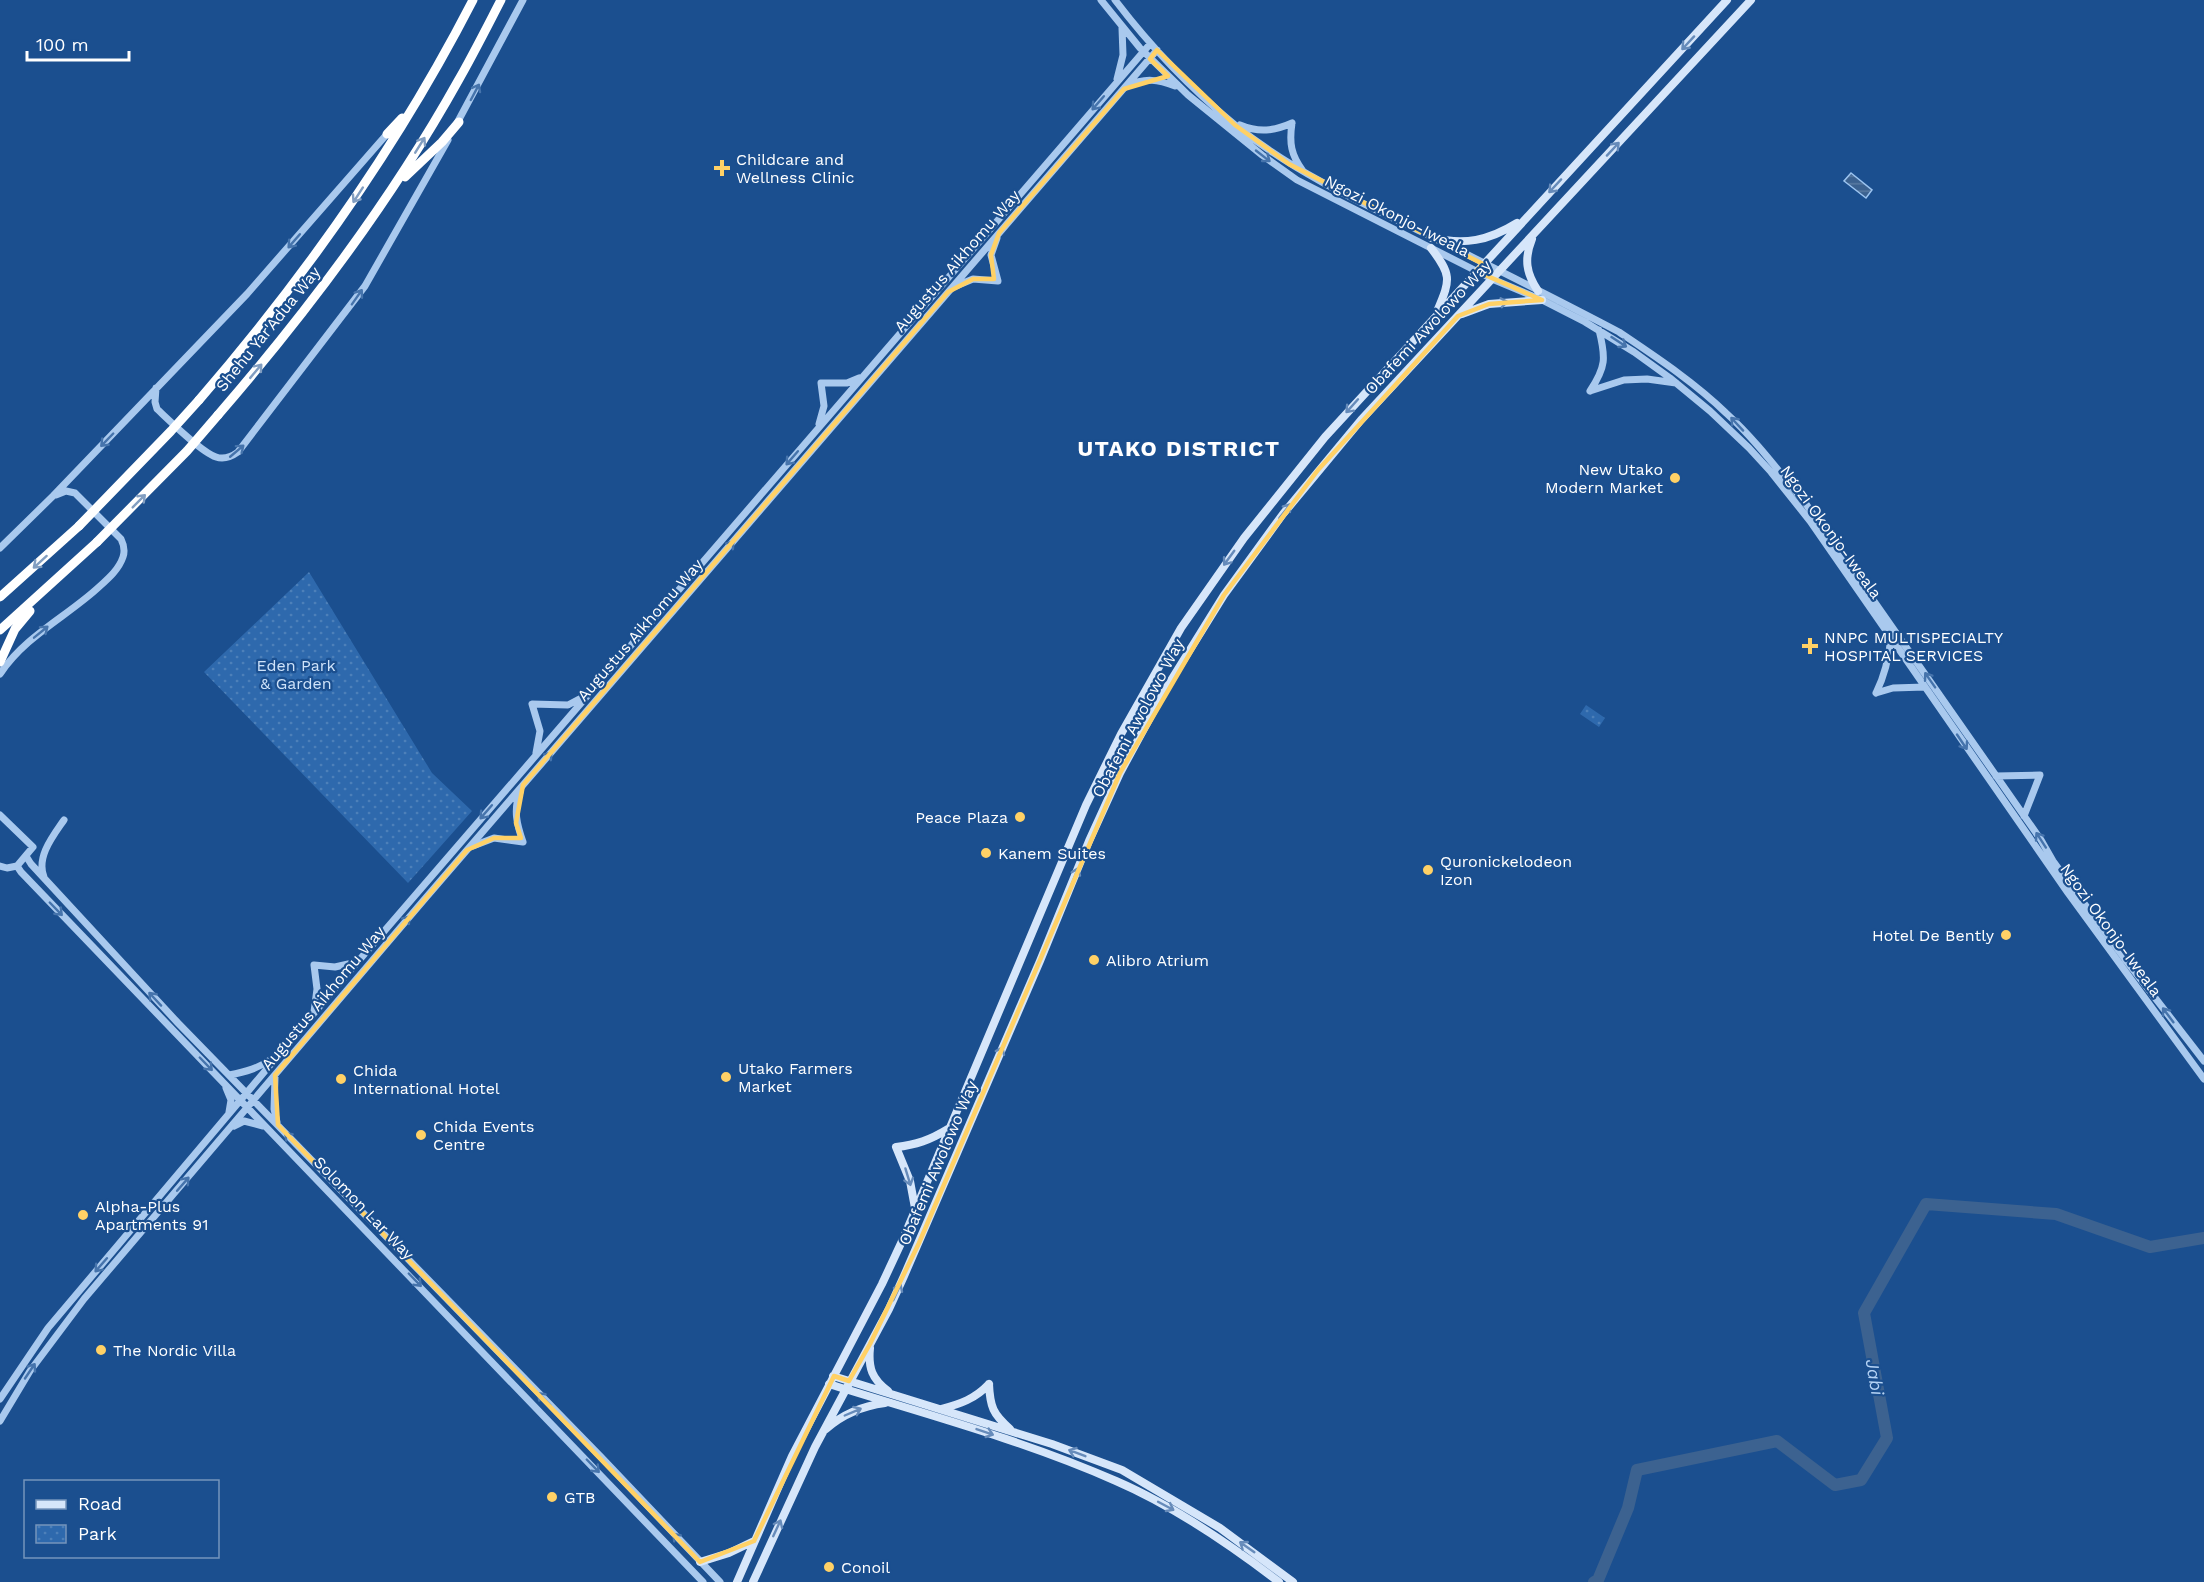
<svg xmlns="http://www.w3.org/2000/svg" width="2204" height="1582" font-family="'Work Sans',sans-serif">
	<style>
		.park { fill: url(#park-dots) }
		.water { fill: url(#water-rules); stroke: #9cc4f0; stroke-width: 1.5 }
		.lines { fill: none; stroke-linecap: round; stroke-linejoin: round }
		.river { stroke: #3c6290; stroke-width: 12 }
		.tertiary { stroke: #a9c9ee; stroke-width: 7 }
		.secondary { stroke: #d6e6fa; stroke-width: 8 }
		.motorway { stroke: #fff; stroke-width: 9 }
		.motorway-bridge { stroke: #fff; stroke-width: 9 }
		.oneway { stroke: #668bba }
		.oneway2 { stroke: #4674ac }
		.oneway3 { stroke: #829ec1 }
		.marked { fill: none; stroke: #ffd166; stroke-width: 4.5; stroke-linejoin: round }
		.poi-dot { fill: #ffd166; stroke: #1b4f8f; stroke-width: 2 }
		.labels { text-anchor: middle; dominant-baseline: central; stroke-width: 4.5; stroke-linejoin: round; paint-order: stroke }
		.poi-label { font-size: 16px; fill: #fff; stroke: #1b4f8f; text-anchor: start }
		.street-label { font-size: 16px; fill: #fff; stroke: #1b4f8f }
		.park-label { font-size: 16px; fill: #cfe3fa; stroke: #1b4f8f }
		.water-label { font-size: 18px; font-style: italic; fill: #b5d3f5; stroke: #1b4f8f }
		.district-label { font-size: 22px; font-weight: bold; letter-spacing: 1.5px; fill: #fff; stroke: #1b4f8f }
	</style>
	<defs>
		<pattern id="park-dots" width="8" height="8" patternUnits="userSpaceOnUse" patternTransform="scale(1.5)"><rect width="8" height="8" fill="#2e69ad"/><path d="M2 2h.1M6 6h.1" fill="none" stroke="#4d80b9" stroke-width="1.8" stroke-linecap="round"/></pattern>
		<pattern id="water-rules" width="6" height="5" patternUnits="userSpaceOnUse" patternTransform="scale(1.5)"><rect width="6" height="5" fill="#3c6290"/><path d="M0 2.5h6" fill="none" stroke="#597aa1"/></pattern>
	</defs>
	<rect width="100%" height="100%" fill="#1b4f8f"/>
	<path class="park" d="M309 572 432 773 472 811 408 883 204 672Z
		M1586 705 1605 718 1599 727 1580 714Z"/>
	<path class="water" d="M1851 173 1872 190 1866 198 1844 181Z"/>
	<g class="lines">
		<path class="river" d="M1594 1582 1598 1580 1628 1508 1637 1470 1777 1441 1835 1485 1861 1480 1887 1438 1864 1313 1926 1204 2056 1214 2150 1247 2204 1238"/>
		<path class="tertiary" d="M1101 0 1140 48 1188 95 1262 155 1297 180 1492 279 1542 300 1585 322 1634 352 1670 378 1710 411 1749 448 1771 472 1810 521 2068 893 2204 1079
			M1115 0C1150 46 1190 88 1235 125 1291 170 1355 200 1420 231 1486 264 1553 297 1619 332 1656 357 1694 382 1726 413 1756 440 1780 473 1806 504L2041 840 2053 861 2125 959 2204 1061
			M1117 79 1123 55 1122 28
			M1128 86C1145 77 1159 80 1175 86
			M1292 123C1289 143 1291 155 1303 171
			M456 125 523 0
			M1240 125C1259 133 1274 131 1292 123
			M956 286 973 279 998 281 991 255 997 238
			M156 388 155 402 157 409C170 421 201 452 216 457 224 460 231 457 238 452L365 286 448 140
			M1590 391 1624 380 1647 379 1676 383
			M1590 391C1606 367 1606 358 1599 330
			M819 424 824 406 821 383H847L859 378
			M0 548 53 496 247 294 387 134
			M0 674C25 636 68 616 100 586 109 578 119 569 123 557 125 551 124 545 121 539L75 493 66 491 56 495
			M1876 693C1885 675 1889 658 1891 637
			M1876 693 1893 688 1925 687
			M536 753 540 731 532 704 568 705 585 696
			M1996 776 2040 775 2024 816
			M520 792C513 810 517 825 523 842
			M0 815 33 847 17 866
			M473 846 494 838 523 842
			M26 856 31 864 178 1023 602 1458 720 1582
			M0 866 7 868 17 866
			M17 866 21 872 703 1582
			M44 877C36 857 53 836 64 820
			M314 1012 317 989 314 965 335 967 357 962
			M229 1075C246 1072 259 1068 273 1058
			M275 1077 274 1109 277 1122
			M226 1088 231 1100 229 1112
			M234 1126 244 1121 263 1126
			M0 1399 48 1328 336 987 1150 44
			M0 1421 30 1371 84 1299 423 901 1157 50"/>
		<path class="secondary" d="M1432 238C1465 245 1488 241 1517 223
			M1532 239C1524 259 1526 273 1538 291
			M1431 248C1451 274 1451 279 1438 309
			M1462 314 1489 304 1542 300
			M915 1208 910 1181 896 1147C916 1145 930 1140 948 1129
			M870 1348C868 1368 872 1379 888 1391
			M833 1376 1052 1444 1122 1470 1220 1528 1293 1582
			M829 1384C925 1414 1023 1440 1116 1481 1174 1506 1228 1543 1279 1582
			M989 1384C990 1407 993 1414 1010 1429
			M941 1409C960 1404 975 1399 989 1384
			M826 1429C843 1414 862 1406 885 1403
			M700 1562 729 1553 754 1541
			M737 1582 792 1456 882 1284 903 1239 1086 805 1121 734 1181 628 1244 538 1325 437 1727 0
			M753 1582 815 1447 889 1309 904 1276 1040 961 1089 841 1120 773 1165 690 1224 595 1283 514 1361 420 1751 0"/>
		<path class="motorway" d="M387 134 402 118
			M405 177 442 142 459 122
			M199 400C306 276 398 146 473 0
			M218 415C308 311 391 201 458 81 473 55 487 27 501 0
			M0 597 79 526
			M0 630 97 542
			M0 662 15 629 30 611"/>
		<path class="motorway-bridge" d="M79 526 171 431 199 400
			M97 542 187 451 218 415"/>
	</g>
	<defs><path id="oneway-shaft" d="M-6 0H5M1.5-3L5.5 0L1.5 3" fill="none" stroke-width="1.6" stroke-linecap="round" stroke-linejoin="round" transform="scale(1.5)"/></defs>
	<g class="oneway">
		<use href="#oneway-shaft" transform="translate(1688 43) rotate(133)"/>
		<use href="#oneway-shaft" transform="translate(1613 149) rotate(-47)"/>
		<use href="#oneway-shaft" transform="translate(1555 186) rotate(133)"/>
		<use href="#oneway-shaft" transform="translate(1499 303) rotate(-8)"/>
		<use href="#oneway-shaft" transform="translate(1352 406) rotate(132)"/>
		<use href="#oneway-shaft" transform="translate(1285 511) rotate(-52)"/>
		<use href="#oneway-shaft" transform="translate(1229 558) rotate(126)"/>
		<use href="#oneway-shaft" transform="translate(1075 876) rotate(-68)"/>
		<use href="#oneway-shaft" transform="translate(999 1055) rotate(-66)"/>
		<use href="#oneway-shaft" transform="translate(908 1177) rotate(73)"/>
		<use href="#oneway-shaft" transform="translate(897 1292) rotate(-65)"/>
		<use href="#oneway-shaft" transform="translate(853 1412) rotate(-23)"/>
		<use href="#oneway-shaft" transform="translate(985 1432) rotate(19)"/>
		<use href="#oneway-shaft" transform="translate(1077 1453) rotate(-159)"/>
		<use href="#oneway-shaft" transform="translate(1166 1506) rotate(28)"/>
		<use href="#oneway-shaft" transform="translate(777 1528) rotate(-65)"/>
		<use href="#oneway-shaft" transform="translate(1247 1547) rotate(-145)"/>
	</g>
	<g class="oneway2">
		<use href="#oneway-shaft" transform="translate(475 92) rotate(-62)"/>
		<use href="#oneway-shaft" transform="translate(1098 103) rotate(131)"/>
		<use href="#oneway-shaft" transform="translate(1263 156) rotate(38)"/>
		<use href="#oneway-shaft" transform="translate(294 241) rotate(131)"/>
		<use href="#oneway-shaft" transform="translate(357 297) rotate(-55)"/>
		<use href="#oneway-shaft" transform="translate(1619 342) rotate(33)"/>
		<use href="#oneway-shaft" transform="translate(1737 424) rotate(-133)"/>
		<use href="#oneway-shaft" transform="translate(107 440) rotate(134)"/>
		<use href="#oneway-shaft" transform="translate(237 451) rotate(-40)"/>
		<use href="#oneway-shaft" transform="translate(792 458) rotate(131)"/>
		<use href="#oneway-shaft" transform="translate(728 548) rotate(-49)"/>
		<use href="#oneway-shaft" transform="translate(41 632) rotate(-39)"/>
		<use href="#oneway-shaft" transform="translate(1930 680) rotate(-125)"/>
		<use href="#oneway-shaft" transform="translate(1962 742) rotate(56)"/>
		<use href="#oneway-shaft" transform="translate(546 759) rotate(-49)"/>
		<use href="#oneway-shaft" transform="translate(486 812) rotate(131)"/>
		<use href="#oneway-shaft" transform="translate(2041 840) rotate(-123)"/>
		<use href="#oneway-shaft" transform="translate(56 909) rotate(46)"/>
		<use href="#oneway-shaft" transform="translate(404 923) rotate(-50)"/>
		<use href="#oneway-shaft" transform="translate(155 999) rotate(-133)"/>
		<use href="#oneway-shaft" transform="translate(2168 1015) rotate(-127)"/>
		<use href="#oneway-shaft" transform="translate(206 1064) rotate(46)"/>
		<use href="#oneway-shaft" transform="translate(291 1139) rotate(-134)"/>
		<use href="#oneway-shaft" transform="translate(183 1184) rotate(-49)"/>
		<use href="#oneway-shaft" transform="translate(101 1265) rotate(131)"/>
		<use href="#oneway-shaft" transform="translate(415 1280) rotate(46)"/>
		<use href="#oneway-shaft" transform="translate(30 1371) rotate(-56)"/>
		<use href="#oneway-shaft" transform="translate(544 1399) rotate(-135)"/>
		<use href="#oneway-shaft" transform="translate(593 1466) rotate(46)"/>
		<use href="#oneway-shaft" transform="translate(679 1540) rotate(-133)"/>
	</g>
	<g class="oneway3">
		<use href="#oneway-shaft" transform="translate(420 145) rotate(-58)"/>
		<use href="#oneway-shaft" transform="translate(358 195) rotate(123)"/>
		<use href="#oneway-shaft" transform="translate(256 371) rotate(-50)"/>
		<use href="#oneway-shaft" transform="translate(139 501) rotate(-45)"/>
		<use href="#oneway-shaft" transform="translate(40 562) rotate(138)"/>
	</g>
	<path class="marked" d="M1157 50 1235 125 1289 164 1483 264 1476 271 1542 300 1489 304 1458 316 1318 470 1224 595 1120 773 919 1243 870 1344 849 1381 834 1376 754 1541 700 1562 278 1125 275 1075 467 850 494 838H521L516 823 523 785 948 292 973 279H994L991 255 999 233 1124 89 1168 76 1150 59Z"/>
	<g class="poi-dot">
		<path d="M719 159h6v6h6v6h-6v6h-6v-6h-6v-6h6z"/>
		<circle cx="1675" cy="478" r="6"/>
		<path d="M1807 637h6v6h6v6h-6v6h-6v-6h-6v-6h6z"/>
		<circle cx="1020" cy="817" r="6"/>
		<circle cx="986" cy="853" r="6"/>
		<circle cx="1428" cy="870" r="6"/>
		<circle cx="2006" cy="935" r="6"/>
		<circle cx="1094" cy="960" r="6"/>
		<circle cx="726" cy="1077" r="6"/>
		<circle cx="341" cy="1079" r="6"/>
		<circle cx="421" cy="1135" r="6"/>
		<circle cx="83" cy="1215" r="6"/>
		<circle cx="101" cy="1350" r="6"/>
		<circle cx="552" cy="1497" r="6"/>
		<circle cx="829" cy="1567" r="6"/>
	</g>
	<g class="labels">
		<g class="poi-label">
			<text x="736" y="159">Childcare and<tspan x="736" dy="18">Wellness Clinic</tspan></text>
			<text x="1663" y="469" text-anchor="end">New Utako<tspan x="1663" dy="18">Modern Market</tspan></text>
			<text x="1824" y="637">NNPC MULTISPECIALTY<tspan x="1824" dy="18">HOSPITAL SERVICES</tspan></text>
			<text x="1008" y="817" text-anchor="end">Peace Plaza</text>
			<text x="998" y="853">Kanem Suites</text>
			<text x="1440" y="861">Quronickelodeon<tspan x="1440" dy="18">Izon</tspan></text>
			<text x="1994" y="935" text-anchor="end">Hotel De Bently</text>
			<text x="1106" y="960">Alibro Atrium</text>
			<text x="738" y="1068">Utako Farmers<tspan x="738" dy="18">Market</tspan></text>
			<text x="353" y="1070">Chida<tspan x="353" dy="18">International Hotel</tspan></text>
			<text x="433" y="1126">Chida Events<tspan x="433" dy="18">Centre</tspan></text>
			<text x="95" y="1206">Alpha-Plus<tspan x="95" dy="18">Apartments 91</tspan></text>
			<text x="113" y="1350">The Nordic Villa</text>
			<text x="564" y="1497">GTB</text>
			<text x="841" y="1567">Conoil</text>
		</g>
		<g class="street-label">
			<text transform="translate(1397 216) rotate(27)">Ngozi Okonjo-Iweala</text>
			<text transform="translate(957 261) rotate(-49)">Augustus Aikhomu Way</text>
			<text transform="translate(1428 327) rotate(-47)">Obafemi Awolowo Way</text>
			<text transform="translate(268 329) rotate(-51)">Shehu Yar'Adua Way</text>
			<text transform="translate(1831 532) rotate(54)">Ngozi Okonjo-Iweala</text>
			<text transform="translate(640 630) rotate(-49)">Augustus Aikhomu Way</text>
			<text transform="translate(1138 718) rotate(-62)">Obafemi Awolowo Way</text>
			<text transform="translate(2111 930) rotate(54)">Ngozi Okonjo-Iweala</text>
			<text transform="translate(323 998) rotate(-50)">Augustus Aikhomu Way</text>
			<text transform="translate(938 1163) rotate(-67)">Obafemi Awolowo Way</text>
			<text transform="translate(364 1208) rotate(46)">Solomon Lar Way</text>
		</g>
		<g class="park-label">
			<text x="296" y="665">Eden Park<tspan x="296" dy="18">&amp; Garden</tspan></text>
		</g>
		<g class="water-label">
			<text transform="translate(1875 1377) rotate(80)">Jabi</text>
		</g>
		<g class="district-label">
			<text x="1179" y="448">UTAKO DISTRICT</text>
		</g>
	</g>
	<rect x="24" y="1480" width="195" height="78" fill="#1b4f8f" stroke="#7695bc" stroke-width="1.5"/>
	<rect x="36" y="1500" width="30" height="9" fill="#d6e6fa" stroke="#7695bc" stroke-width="1.5"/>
	<text x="78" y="1510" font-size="18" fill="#ffffff">Road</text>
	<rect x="36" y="1525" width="30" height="18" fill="url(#park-dots)" stroke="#7695bc" stroke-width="1.5"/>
	<text x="78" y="1540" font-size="18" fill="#ffffff">Park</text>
	<path d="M27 51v9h102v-9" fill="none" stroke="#ffffff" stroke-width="3"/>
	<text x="36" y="51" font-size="18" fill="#ffffff" stroke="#1b4f8f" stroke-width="4.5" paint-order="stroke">100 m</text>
</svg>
